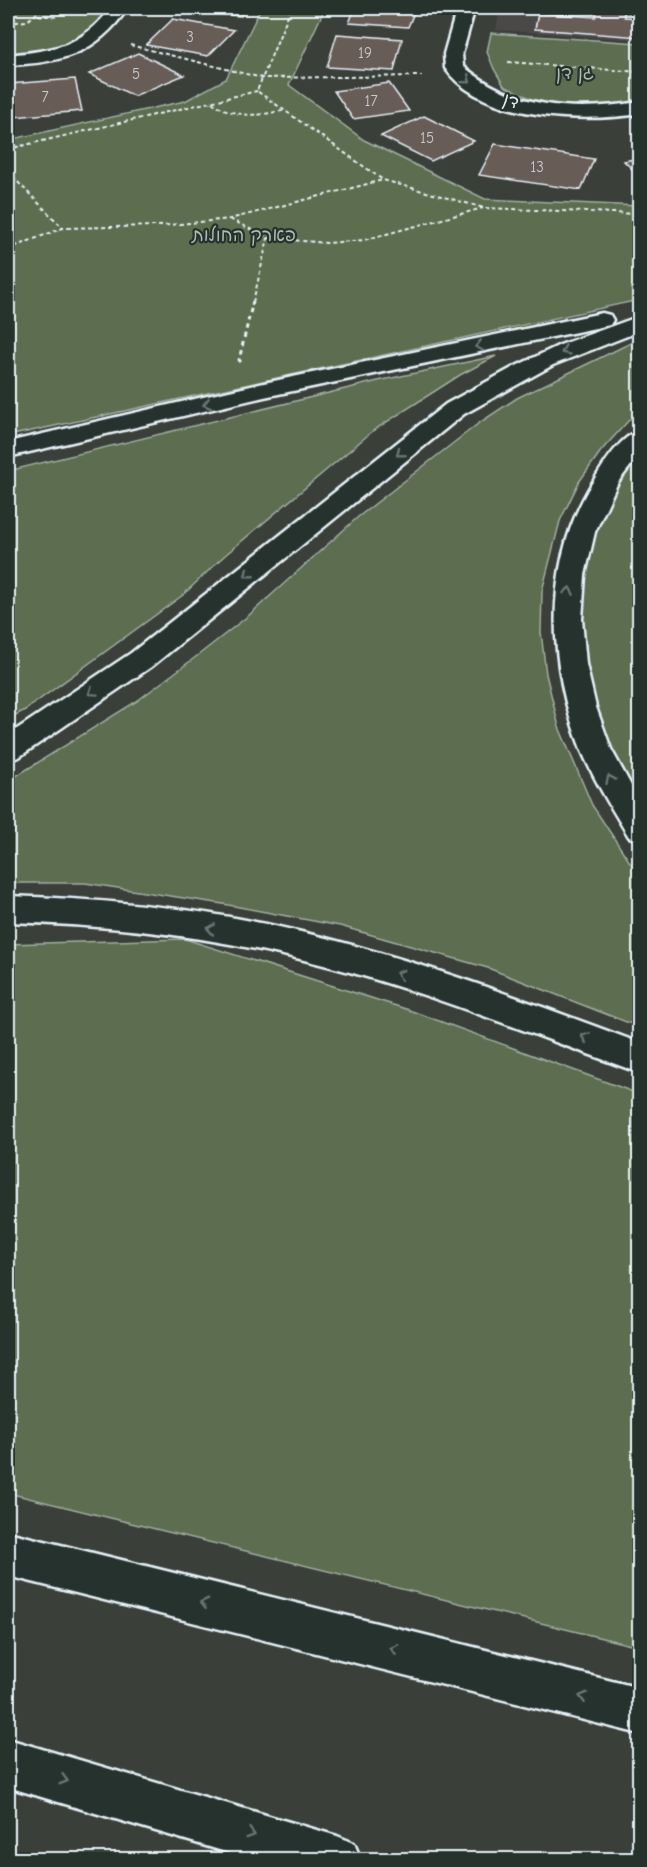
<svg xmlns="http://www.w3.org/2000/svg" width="647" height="1867" font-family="'Comic Neue','Playpen Sans Hebrew',sans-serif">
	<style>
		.built { fill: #4b4a46 }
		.green { fill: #5d6d4f; stroke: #a2afa4; stroke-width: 1.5 }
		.building { fill: #675b56; stroke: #e8f1f8; stroke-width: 1.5 }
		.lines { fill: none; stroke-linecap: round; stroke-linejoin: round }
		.minor-casing { stroke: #e8f1f8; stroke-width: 5 }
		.motorway-casing { stroke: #e8f1f8; stroke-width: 5 }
		.path-far1 { stroke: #e8f1f8; stroke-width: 2; stroke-dasharray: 4 3; stroke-linecap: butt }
		.path { stroke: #e8f1f8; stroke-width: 3; stroke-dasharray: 4.5 4; stroke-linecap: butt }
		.minor { fill: #26332d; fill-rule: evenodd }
		.motorway { fill: #26332d; fill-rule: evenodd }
		.oneway { stroke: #6a7674 }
		.labels { text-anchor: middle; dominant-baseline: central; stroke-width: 4.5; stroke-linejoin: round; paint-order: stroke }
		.far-number-label { font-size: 15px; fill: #c8ccd0 }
		.far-park-label { font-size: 18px; fill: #b0bcb4; stroke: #26332d }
		.far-street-label { font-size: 18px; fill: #e8f1f8; stroke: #26332d }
	</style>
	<rect width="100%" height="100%" fill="#3a3f39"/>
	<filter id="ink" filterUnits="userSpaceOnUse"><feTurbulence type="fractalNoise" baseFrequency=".0167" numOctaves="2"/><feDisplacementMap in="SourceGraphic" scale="12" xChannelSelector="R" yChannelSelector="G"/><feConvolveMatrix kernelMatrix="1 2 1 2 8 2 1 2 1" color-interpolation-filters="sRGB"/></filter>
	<g filter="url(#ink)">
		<path class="built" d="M500 8H639V40L496 30Z"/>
		<path class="green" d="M8 8H111C105 15 100 24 93 30 71 50 36 55 8 55Z
			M261 8H325L289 85 364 140 485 199 639 206V300L8 436V140L185 101 226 79Z
			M491 33 639 43V102L598 108 568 107 532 99 504 86 494 69 487 52Z
			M639 339V409L601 451 579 482 560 521 542 591 541 632 546 674 559 727 592 805 639 876V1027L488 968 340 926 223 904 85 883H8V781L137 701 197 656 248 616 358 517 479 423 517 398Z
			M496 356 460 375 374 430 224 556 183 595 25 710 8 719V471L378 381Z
			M639 440V827L573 673 584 526Z
			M185 939 409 1010 639 1094V1647L8 1493V944Z"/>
		<path class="building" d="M178 8H245L241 16 177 11Z
			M355 8H416L408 27 349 23Z
			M584 8H640L639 13 624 12V17L640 18V37L535 29 538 13 596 17 597 9Z
			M173 19 234 30 208 56 146 45Z
			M337 34 402 39 394 71 327 67Z
			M138 53 184 75 134 96 89 74Z
			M75 79 82 111 13 117 9 84Z
			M389 83 409 111 353 119 334 91Z
			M424 116 474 141 431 161 381 136Z
			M495 144 594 159 581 190 479 175Z
			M640 158V177L624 161Z"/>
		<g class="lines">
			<g class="minor-casing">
				<path id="minor" d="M111 8H128C96 54 62 63 8 65V55C54 50 81 47 111 8Z
					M457 8H475L462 54 463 66C516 110 574 112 640 102V114C583 122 482 121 445 68L444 54Z"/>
			</g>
			<g class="motorway-casing">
				<path id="motorway" d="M602 313 610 315 613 320 610 325 264 397 8 457V442L264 383Z
					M640 316V331L553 365 464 414 151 667 19 757 8 760V735L131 653 446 404 514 367 560 345Z
					M640 431V454L618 482 595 532 585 575 582 619 586 664 596 707 611 749 640 802V841L629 837C612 809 594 780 581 749 547 663 543 560 594 480 604 464 621 435 640 431Z
					M8 896C95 899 181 906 266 924 394 951 517 997 640 1043V1073C527 1033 417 987 300 959 204 935 106 925 8 922Z
					M8 1532 640 1688V1734L8 1576Z
					M8 1739 337 1836 354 1843 361 1860H253L8 1787Z"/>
			</g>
			<path class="path-far1" d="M291 8 257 91 383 180 484 208 640 214
				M38 15 58 17
				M8 23 27 21 40 11 39 8
				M130 45 262 78 422 76
				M508 62 640 72
				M212 102C235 119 259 116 286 110
				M8 149 257 91
				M8 172 63 228
				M230 219 268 238 327 243 364 240 483 208
				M8 249 63 228 159 226 230 219 383 180
				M253 302 268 238"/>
			<path class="path" d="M241 362 239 360 253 301"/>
			<use href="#minor" class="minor"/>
			<use href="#motorway" class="motorway"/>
		</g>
		<defs><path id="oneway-chevron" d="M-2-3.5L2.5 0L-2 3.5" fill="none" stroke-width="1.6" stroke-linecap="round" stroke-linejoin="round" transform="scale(1.5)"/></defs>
		<g class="oneway">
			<use href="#oneway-chevron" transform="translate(467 80) rotate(40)"/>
			<use href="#oneway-chevron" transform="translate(479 346) rotate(168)"/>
			<use href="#oneway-chevron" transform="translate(565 351) rotate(156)"/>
			<use href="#oneway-chevron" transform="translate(207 404) rotate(167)"/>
			<use href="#oneway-chevron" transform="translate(400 453) rotate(141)"/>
			<use href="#oneway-chevron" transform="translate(248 574) rotate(141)"/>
			<use href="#oneway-chevron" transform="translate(569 591) rotate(-81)"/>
			<use href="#oneway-chevron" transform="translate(92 692) rotate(146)"/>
			<use href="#oneway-chevron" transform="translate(610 779) rotate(-114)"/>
			<use href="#oneway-chevron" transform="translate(211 929) rotate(-170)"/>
			<use href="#oneway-chevron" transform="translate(400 974) rotate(-163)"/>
			<use href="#oneway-chevron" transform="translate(585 1037) rotate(-159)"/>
			<use href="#oneway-chevron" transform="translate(204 1603) rotate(-166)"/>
			<use href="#oneway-chevron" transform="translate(394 1649) rotate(-166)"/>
			<use href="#oneway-chevron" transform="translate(583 1697) rotate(-166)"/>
			<use href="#oneway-chevron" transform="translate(64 1780) rotate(16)"/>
			<use href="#oneway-chevron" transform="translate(251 1834) rotate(16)"/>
		</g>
	</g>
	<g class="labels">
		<g class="far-number-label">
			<text x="190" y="37">3</text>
			<text x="365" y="53">19</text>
			<text x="136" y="74">5</text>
			<text x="45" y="97">7</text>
			<text x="371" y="101">17</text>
			<text x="427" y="138">15</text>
			<text x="537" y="167">13</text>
		</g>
		<g class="far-park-label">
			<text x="575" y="73">גן דן</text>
			<text x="244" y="235">פארק החולות</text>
		</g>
		<g class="far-street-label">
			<text transform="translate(511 101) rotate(17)">דן</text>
		</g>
	</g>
	<rect width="647" height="1867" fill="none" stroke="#26332d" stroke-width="30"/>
	<rect x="15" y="15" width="617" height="1837" fill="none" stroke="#e8f1f8" stroke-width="2" filter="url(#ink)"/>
</svg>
